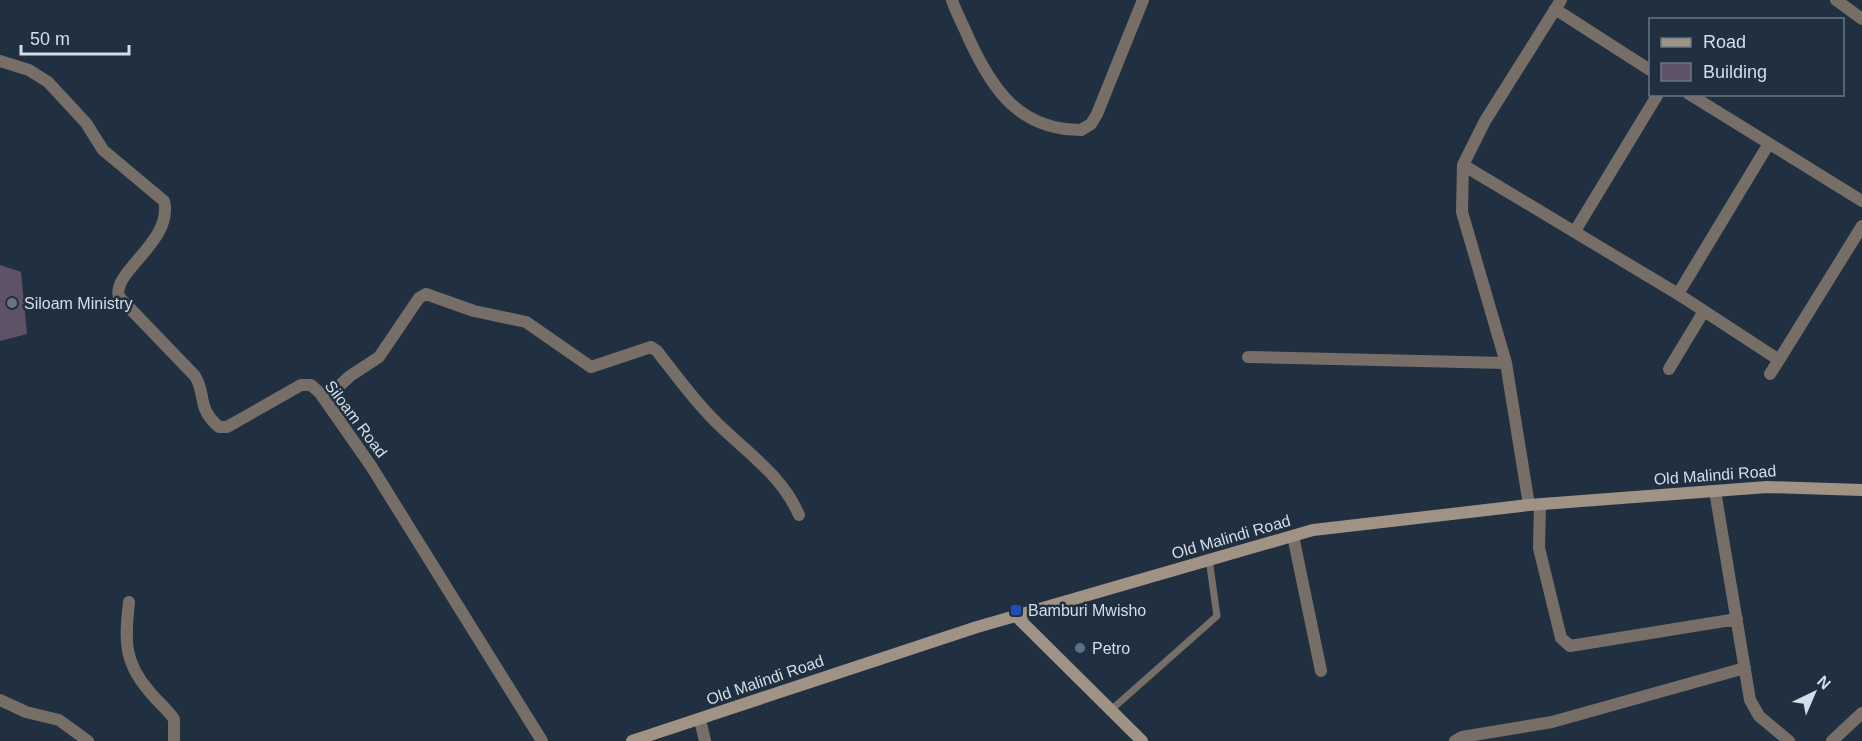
<svg xmlns="http://www.w3.org/2000/svg" width="1862" height="741" font-family="Helvetica,sans-serif">
	<style>
		.building { fill: #5f5267 }
		.lines { fill: none; stroke-linecap: round; stroke-linejoin: round }
		.service { stroke: #776f67; stroke-width: 7 }
		.minor { stroke: #776f67; stroke-width: 12 }
		.secondary { stroke: #a09386; stroke-width: 12 }
		.worship-dot { fill: #6b7280; stroke: #203040; stroke-width: 2 }
		.transit-dot { fill: #1a4fb4; stroke: #203040; stroke-width: 2 }
		.service-dot { fill: #5c6f8a; stroke: #203040; stroke-width: 2 }
		.labels { text-anchor: middle; dominant-baseline: central; stroke-width: 5; stroke-linejoin: round; paint-order: stroke }
		.poi-label { font-size: 16px; fill: #d4dee8; stroke: #203040; text-anchor: start }
		.street-label { font-size: 16px; fill: #d4dee8; stroke: #203040 }
	</style>
	<rect width="100%" height="100%" fill="#203040"/>
	<path class="building" d="M0 265 21 272 27 334 0 341Z"/>
	<g class="lines">
		<path class="service" d="M1111 710 1217 616 1209 559"/>
		<path class="minor" d="M952 0C956 13 964 26 969 39 992 89 1019 130 1081 130L1091 124 1097 114 1143 0
			M1836 0 1862 19
			M1555 9 1650 70
			M0 61 29 70 48 82 86 123 103 150 164 201C174 241 111 272 119 297L195 376C207 396 196 407 219 427H227L301 385H311L320 393 371 466 542 741
			M1689 94 1862 201
			M1463 165 1678 294 1779 360 1862 226
			M1575 231 1658 94
			M1678 294 1768 145
			M1248 357 1506 363
			M1669 369 1704 311
			M1770 374 1779 360
			M325 399 350 376 379 357 419 298 426 294 474 311 526 322 591 367 651 347 657 351C675 374 692 398 713 419 743 450 781 473 799 515
			M1715 491 1750 700 1759 716 1789 741
			M1529 505 1506 363 1462 212 1463 165 1485 121 1561 0
			M1540 505 1539 548 1561 638 1570 646 1737 619
			M1293 536 1321 671
			M129 602C125 639 123 661 149 691 157 701 167 709 174 719V741
			M0 700 26 712 59 720 88 741
			M700 720 705 741
			M1455 741 1462 737 1552 722 1745 668
			M1832 741 1862 713"/>
		<path class="secondary" d="M1016 616 1142 741
			M632 741 977 627 1313 530 1529 505 1767 487 1862 490"/>
	</g>
	<circle class="worship-dot" cx="12" cy="303" r="6"/>
	<rect class="transit-dot" x="1010" y="604" width="12" height="12" rx="3"/>
	<circle class="service-dot" cx="1080" cy="648" r="6"/>
	<g class="labels">
		<g class="poi-label">
			<text x="24" y="303">Siloam Ministry</text>
			<text x="1028" y="610">Bamburi Mwisho</text>
			<text x="1092" y="648">Petro</text>
		</g>
		<g class="street-label">
			<text transform="translate(356 419) rotate(53)">Siloam Road</text>
			<text transform="translate(1715 475) rotate(-4)">Old Malindi Road</text>
			<text transform="translate(1231 537) rotate(-16)">Old Malindi Road</text>
			<text transform="translate(765 680) rotate(-19)">Old Malindi Road</text>
		</g>
	</g>
	<rect x="1649" y="18" width="195" height="78" fill="#203040" stroke="#687683" stroke-width="1.5"/>
	<rect x="1661" y="38" width="30" height="9" fill="#a09386" stroke="#687683" stroke-width="1.5"/>
	<text x="1703" y="48" font-size="18" fill="#d4dee8">Road</text>
	<rect x="1661" y="63" width="30" height="18" fill="#5f5267" stroke="#687683" stroke-width="1.5"/>
	<text x="1703" y="78" font-size="18" fill="#d4dee8">Building</text>
	<g transform="translate(1814 693) rotate(44)" stroke="#203040" stroke-width="4.5" paint-order="stroke">
	<path d="M0-4.5L10 22L0 15L-10 22Z" fill="#d4dee8"/>
	<text y="-9" font-size="16" font-weight="bold" text-anchor="middle" fill="#d4dee8">N</text>
	</g>
	<path d="M21 45v9h108v-9" fill="none" stroke="#d4dee8" stroke-width="3"/>
	<text x="30" y="45" font-size="18" fill="#d4dee8" stroke="#203040" stroke-width="4.5" paint-order="stroke">50 m</text>
</svg>
